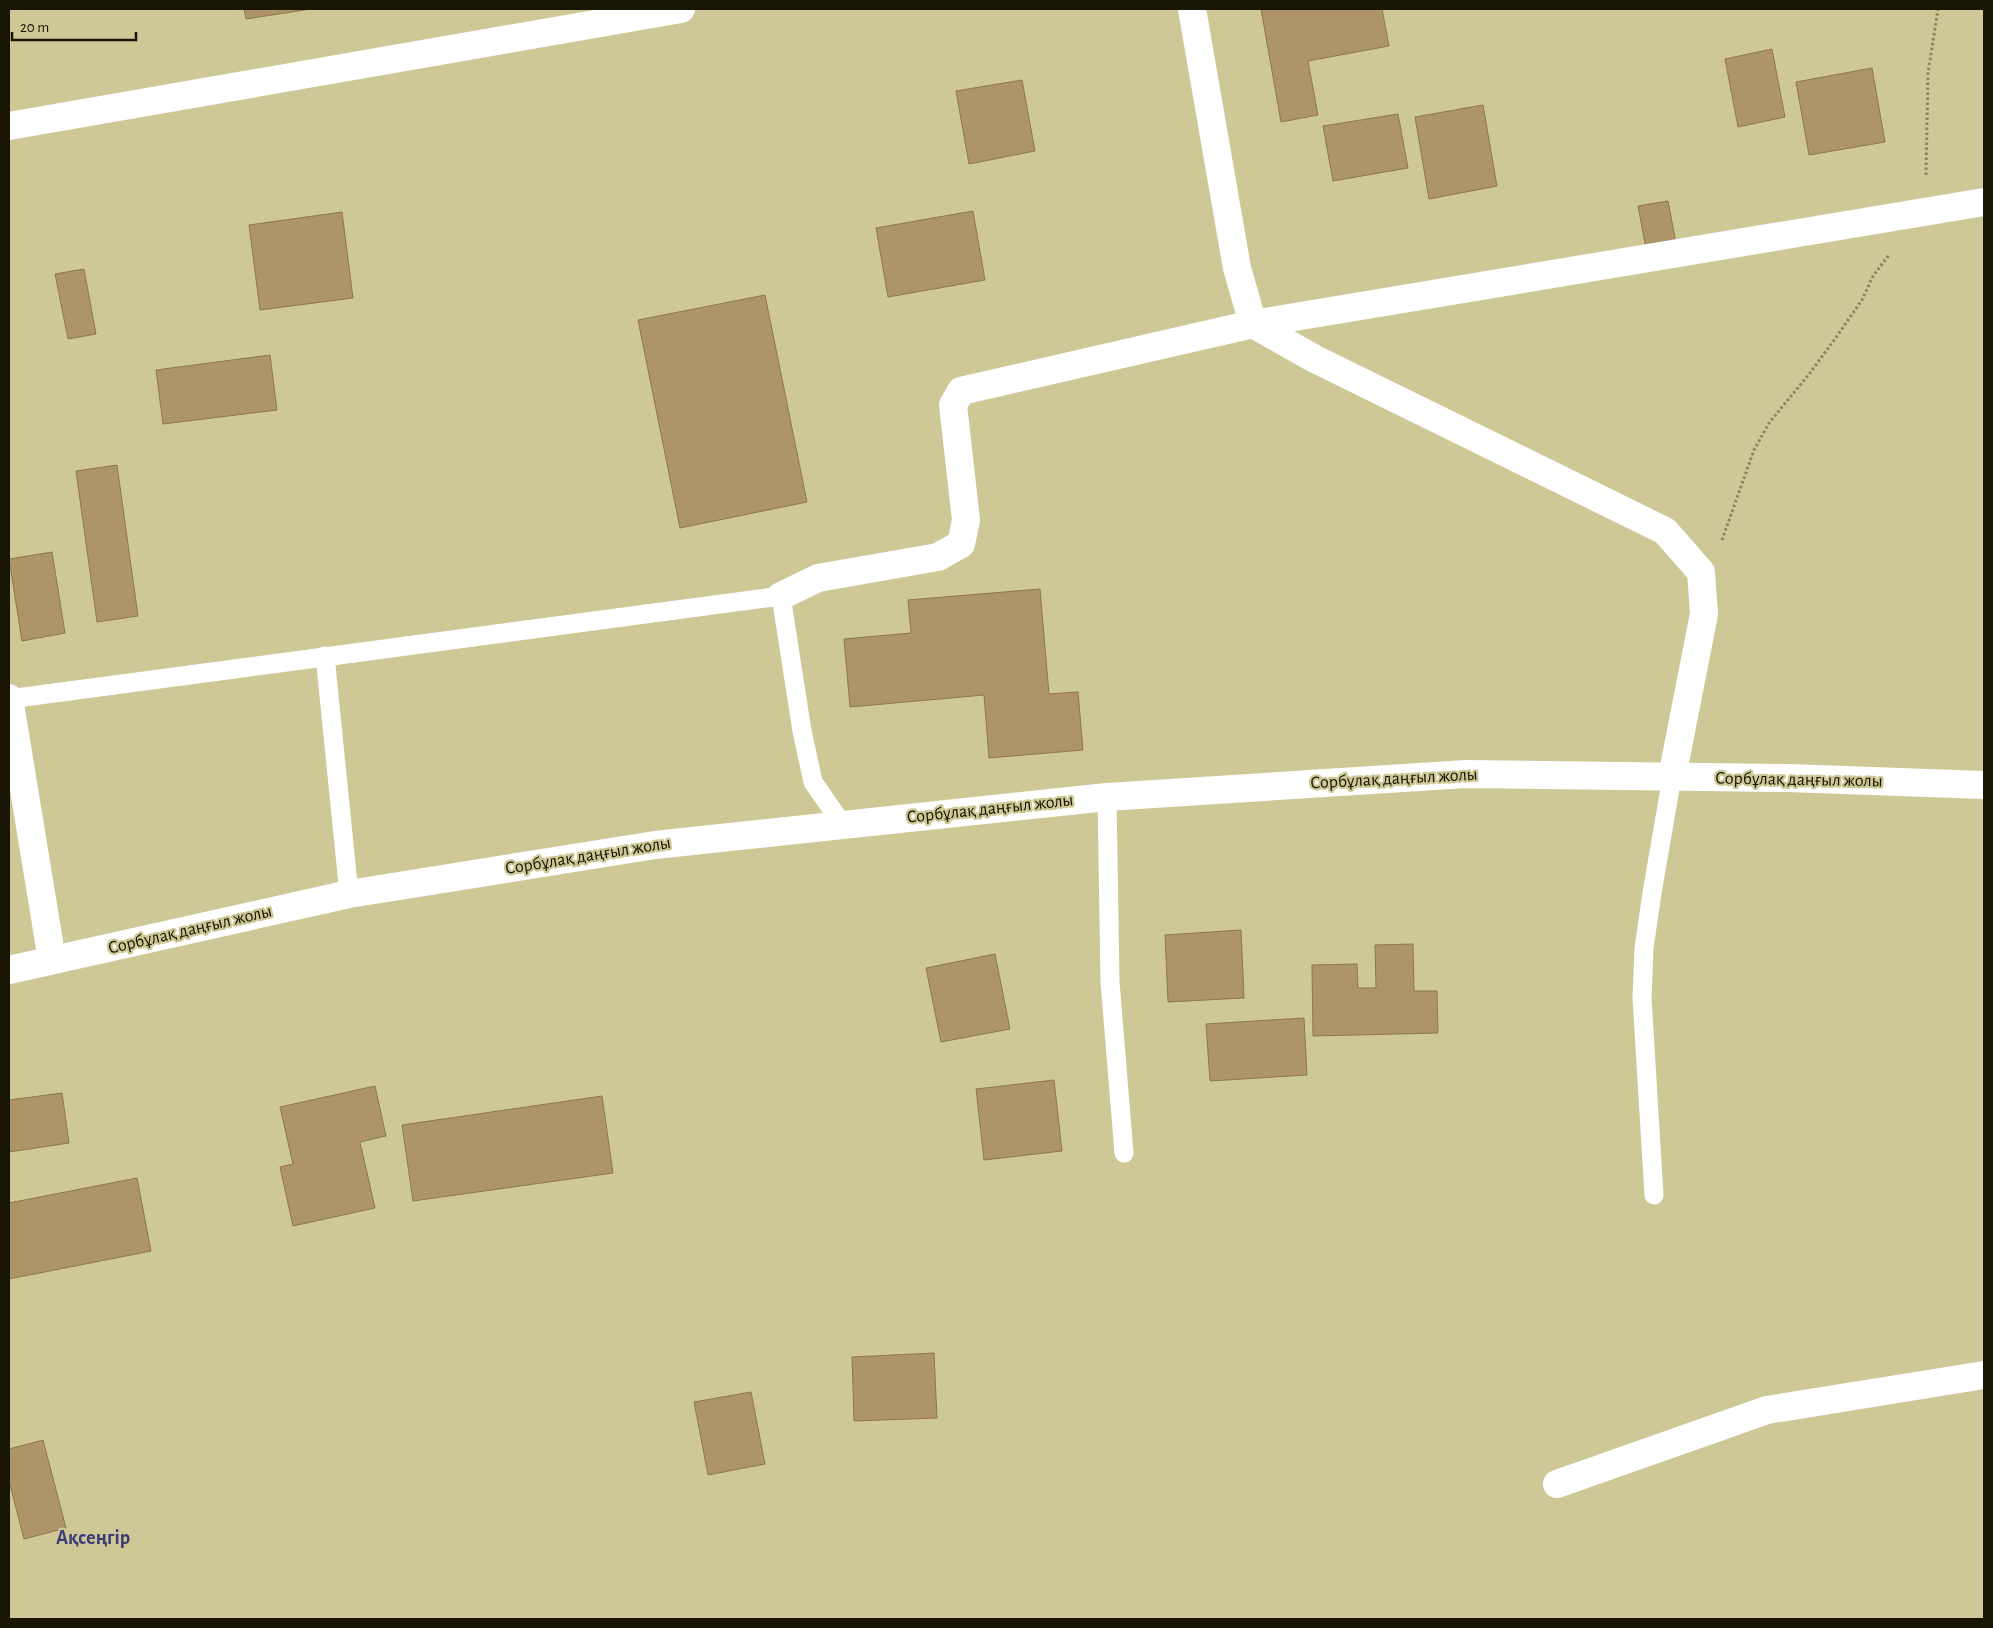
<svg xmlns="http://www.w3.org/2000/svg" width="1993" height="1628" font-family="'Alegreya Sans',sans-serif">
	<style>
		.building { fill: #ad9569; stroke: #8f774c }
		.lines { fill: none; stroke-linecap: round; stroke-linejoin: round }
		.path { stroke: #8b8660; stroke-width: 3; stroke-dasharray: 2.5 2.5; stroke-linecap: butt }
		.service { stroke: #fff; stroke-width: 19 }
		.minor { stroke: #fff; stroke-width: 28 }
		.primary { stroke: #fff; stroke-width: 28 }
		.labels { text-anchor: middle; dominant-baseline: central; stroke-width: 4.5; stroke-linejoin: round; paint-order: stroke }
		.street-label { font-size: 18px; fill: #181503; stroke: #cec896 }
		.quarter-label { font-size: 20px; font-weight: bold; fill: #3c3b77; stroke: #cec896 }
	</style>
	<rect width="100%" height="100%" fill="#cec896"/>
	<path class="building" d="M244 9H311L246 19Z
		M1261 9H1382L1389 46 1308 61 1318 115 1281 122Z
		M1772 49 1785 117 1738 127 1725 59Z
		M1872 68 1885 142 1809 155 1796 82Z
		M1022 80 1035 151 969 164 956 91Z
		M1483 105 1497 186 1429 199 1415 117Z
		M1398 114 1408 168 1333 181 1323 126Z
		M1668 201 1676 243 1646 249 1638 206Z
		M973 211 985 280 888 297 876 228Z
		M342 212 353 298 260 310 249 225Z
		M84 269 96 334 68 339 55 274Z
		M765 295 807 502 680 528 638 320Z
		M270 355 277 410 163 424 156 370Z
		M117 465 138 616 97 622 76 471Z
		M52 552 65 633 22 641 9 559Z
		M1040 589 1049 694 1078 692 1083 750 989 758 984 695 850 707 844 639 911 633 908 600Z
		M1241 930 1244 998 1168 1002 1165 935Z
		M1413 944 1414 991H1437L1438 1033 1313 1036 1312 965 1357 964 1358 988H1376L1375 945Z
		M995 954 1010 1029 941 1042 926 968Z
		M1304 1018 1307 1075 1210 1081 1206 1024Z
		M1054 1080 1062 1151 984 1160 976 1089Z
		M375 1086 386 1136 360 1142 375 1208 293 1226 280 1167 293 1164 280 1107Z
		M62 1093 69 1143 9 1152V1100Z
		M602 1096 613 1173 413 1201 402 1125Z
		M137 1178 151 1251 9 1279V1203Z
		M934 1353 937 1418 854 1421 852 1357Z
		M751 1392 765 1464 708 1475 694 1402Z
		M43 1440 66 1528 24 1539 9 1481V1449Z"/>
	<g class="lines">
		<path class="path" d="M1926 175 1928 73 1938 9
			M1722 540 1754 450 1769 423 1810 373 1837 336 1862 300 1873 276 1889 255"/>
		<path class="service" d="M325 656 349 894
			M9 699 781 596 802 731 813 782 842 824
			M1107 797 1110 982 1124 1153
			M1654 1195 1642 998 1644 948 1652 893 1672 777"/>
		<path class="minor" d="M1192 9 1237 268 1253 324 1315 359 1665 531 1701 572 1704 614 1672 777
			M9 126 681 9
			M781 596 818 578 938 557 961 544 966 520 953 405 961 391 1253 324 1984 202
			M9 698 52 960
			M1557 1484 1767 1410 1984 1375"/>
		<path class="primary" d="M9 970 349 894 655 845 1107 797 1466 774 1788 778 1984 785"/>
	</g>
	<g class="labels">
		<g class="street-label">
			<text transform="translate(1394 779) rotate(-3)">Сорбұлақ даңғыл жолы</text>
			<text transform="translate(1799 780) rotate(1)">Сорбұлақ даңғыл жолы</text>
			<text transform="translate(990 809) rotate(-6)">Сорбұлақ даңғыл жолы</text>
			<text transform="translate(588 856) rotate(-9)">Сорбұлақ даңғыл жолы</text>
			<text transform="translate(190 930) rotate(-13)">Сорбұлақ даңғыл жолы</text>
		</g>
		<g class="quarter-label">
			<text x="93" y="1538">Ақсеңгір</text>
		</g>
	</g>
	<rect width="1993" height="1628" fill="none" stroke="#181503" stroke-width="20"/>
	<path d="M12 32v8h124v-8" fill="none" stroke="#181503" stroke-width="2.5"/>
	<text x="20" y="32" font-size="15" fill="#181503" stroke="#cec896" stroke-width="4" paint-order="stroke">20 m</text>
</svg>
